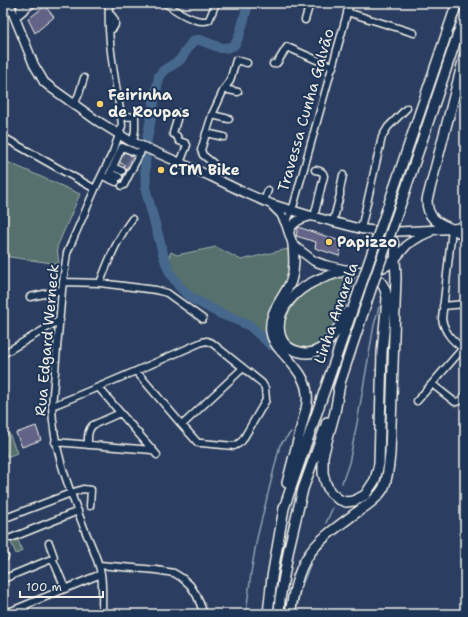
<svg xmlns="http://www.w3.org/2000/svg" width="468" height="617" font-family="'Shantell Sans',sans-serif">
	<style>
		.green { fill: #54706d; stroke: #a4b0aa }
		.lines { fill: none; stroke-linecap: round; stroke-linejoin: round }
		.stream { stroke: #8c9fb1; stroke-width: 1.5 }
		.river { stroke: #47688d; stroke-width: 10 }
		.building { fill: #636488; stroke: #f4f1e8 }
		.minor-tunnel { stroke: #495975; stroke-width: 6; stroke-dasharray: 6 3; stroke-linecap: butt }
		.minor-casing { stroke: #f4f1e8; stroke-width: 9 }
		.major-casing { stroke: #f4f1e8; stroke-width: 11 }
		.highway-casing { stroke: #f4f1e8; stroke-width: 12 }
		.minor { stroke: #1d3557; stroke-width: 6 }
		.major { stroke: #1d3557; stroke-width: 8 }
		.highway { stroke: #1d3557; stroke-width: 9 }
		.highway-bridge-casing { stroke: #f4f1e8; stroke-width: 12; stroke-linecap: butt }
		.highway-bridge { stroke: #1d3557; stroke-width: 9 }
		.poi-dot { fill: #ffd166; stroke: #1d3557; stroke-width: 1.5 }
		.labels { text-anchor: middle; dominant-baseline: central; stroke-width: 4; stroke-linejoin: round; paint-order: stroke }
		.poi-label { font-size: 15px; font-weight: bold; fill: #f4f1e8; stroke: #1d3557; text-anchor: start }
		.street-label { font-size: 15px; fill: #f4f1e8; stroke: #1d3557 }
	</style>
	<rect width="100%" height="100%" fill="#2b3e61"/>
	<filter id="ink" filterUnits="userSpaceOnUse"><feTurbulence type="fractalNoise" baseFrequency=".025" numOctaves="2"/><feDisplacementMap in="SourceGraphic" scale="8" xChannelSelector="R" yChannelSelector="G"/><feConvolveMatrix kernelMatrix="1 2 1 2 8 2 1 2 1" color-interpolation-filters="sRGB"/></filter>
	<g filter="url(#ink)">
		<path class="green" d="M3 160 80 194 57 247 59 264 3 256Z
			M216 247 241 260 288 249 291 268 285 286 273 304 268 315 266 329 268 339 186 294 166 265 171 252 177 255Z
			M355 277C351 288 349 299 344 309 336 327 319 361 295 345 289 341 284 336 284 328 284 322 287 315 290 311 302 287 330 279 355 277Z
			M9 433 17 453 7 457 3 447V435Z
			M17 537 22 551 16 554 10 540Z"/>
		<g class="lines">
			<path class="stream" d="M342 483 349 463 357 423 374 325 379 307
				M326 523 333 507
				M246 614 251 573 257 538 280 445 291 432
				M296 614 300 590 311 563"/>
			<path class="river" d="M248 3C246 11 240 40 234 45 230 48 226 48 221 48L200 40H196L192 42 180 60 163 71 159 76 147 139 145 163 146 191 164 257 170 273 179 286 190 297 219 313 237 320 250 326 271 345"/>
		</g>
		<path class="building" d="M45 6 54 17 35 33 28 19Z
			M124 153 133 156 126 170 124 167 125 165 120 163Z
			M298 227 343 242 339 256 315 248 316 242 296 236Z
			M36 426 41 440 22 447 16 433Z"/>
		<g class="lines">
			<path class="minor-tunnel" d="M124 153 136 159
				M121 159 133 165"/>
			<g class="minor-casing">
				<path id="minor" d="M21 3 20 10 21 13
					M165 3C175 10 196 25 209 20L216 3
					M298 3 308 8
					M347 12 414 33
					M109 13C115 18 119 26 109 31
					M15 18 33 3
					M305 20 310 3
					M273 64 277 63 287 47 333 67
					M224 89 238 92
					M74 105 79 94 84 78
					M179 113 173 133V134L177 136 179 141 185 143 187 145 180 163
					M212 115 229 119
					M121 116 135 117V130L133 142
					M206 133 224 137
					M3 137 95 189
					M113 167 122 171
					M110 173 119 177
					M210 176 213 168V163L203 155 201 150 212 115 224 89 230 81 236 60 247 63
					M105 177 116 182
					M108 178 122 147 140 154
					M122 186 124 185 141 151
					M264 201 268 190
					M314 217 324 176C323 171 320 171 315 170
					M333 222 340 195V190L343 175
					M286 224 294 204 350 3
					M361 229 382 137 388 127 407 108
					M465 235 459 234 452 229 442 319C445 334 453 341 465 350
					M63 282 100 283 156 290 167 293 203 319
					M100 283C108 261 118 237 132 219
					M30 297 62 290
					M443 306 465 304
					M3 354 60 320
					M432 384 455 402 460 401 465 395
					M99 388 157 455
					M417 401 463 348
					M52 406C103 386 152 364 202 342L207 341 212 343 262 383 265 388 266 400 242 441 238 444 234 446 201 443H198L182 425 136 371
					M182 425 243 368
					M55 442 152 450
					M88 445C88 437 87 431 93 425L120 413
					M3 515 6 517H8L71 493 83 489 91 490 90 506
					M11 538 78 511
					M49 543 54 557 52 560 54 562 65 588
					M3 552 5 557
					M99 565 156 570 174 573 182 578 190 585 197 596 204 614
					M3 579 49 560H52
					M24 606 27 614
					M4 614 101 574
					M102 614C102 601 103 587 101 574 98 558 90 543 84 528 69 488 53 450 52 406L62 290 67 253 95 189 113 152 122 126 121 116C115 79 107 41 109 3"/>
			</g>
			<g class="major-casing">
				<path id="major" d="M9 3 34 65 40 75 44 82 50 87 96 120 130 141 210 176 241 191 271 204 311 216 361 229 388 232 452 229 465 226
					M273 206 281 214 286 224 293 245 314 261 325 265 347 270 370 272 387 266 395 259 408 244 421 236 430 232
					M388 232C396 243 395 246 395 259
					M289 233C291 222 301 218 311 216"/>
			</g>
			<g class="highway-casing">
				<path id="highway" d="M402 200 465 13
					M387 209 457 3
					M452 229C437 223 427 218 427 200L465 54
					M347 312C340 324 333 340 320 349 314 353 307 354 300 352 274 347 275 318 289 301 304 282 326 276 347 270
					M340 384 335 412 323 456V473L326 484 330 492 338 499 346 502 354 501 365 495 375 480 379 464 382 352 387 299C386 286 380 280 370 272
					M338 389 371 289
					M287 483 306 409C307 404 308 399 307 394 306 377 293 365 283 353 277 347 272 340 271 332 268 312 284 298 291 281 295 269 294 257 293 245
					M268 614 272 577 284 508 361 285
					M279 614 280 599 289 548 303 489 327 422
					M290 614C293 596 297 572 308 556 319 539 337 527 353 515 363 508 378 499 384 487 388 477 389 465 390 454L396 277 395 259"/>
			</g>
			<use href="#minor" class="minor"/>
			<use href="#major" class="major"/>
			<use href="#highway" class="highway"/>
			<g class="highway-bridge-casing">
				<path id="highway-bridge" d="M361 285 387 209
					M371 289 402 200"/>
			</g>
			<use href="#highway-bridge" class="highway-bridge"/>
		</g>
	</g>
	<g class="poi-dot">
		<circle cx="100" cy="104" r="4"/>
		<circle cx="161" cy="170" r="4"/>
		<circle cx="329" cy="242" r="4"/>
	</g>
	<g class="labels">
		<g class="poi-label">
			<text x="108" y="95">Feirinha<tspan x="108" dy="17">de Roupas</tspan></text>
			<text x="169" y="170">CTM Bike</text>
			<text x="337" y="242">Papizzo</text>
		</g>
		<g class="street-label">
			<text transform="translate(306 110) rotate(-74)">Travessa Cunha Galvão</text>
			<text transform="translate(336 313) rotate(-71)">Linha Amarela</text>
			<text transform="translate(47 340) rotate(-85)">Rua Edgard Werneck</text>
		</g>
	</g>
	<rect width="468" height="617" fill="none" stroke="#1d3557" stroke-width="16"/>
	<rect x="8" y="8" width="452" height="601" fill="none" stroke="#f4f1e8" stroke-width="1.5" filter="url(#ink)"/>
	<path d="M20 591v6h83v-6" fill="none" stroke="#f4f1e8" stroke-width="2"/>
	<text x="26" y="591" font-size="12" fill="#f4f1e8" stroke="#1d3557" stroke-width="3" paint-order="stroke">100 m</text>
</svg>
